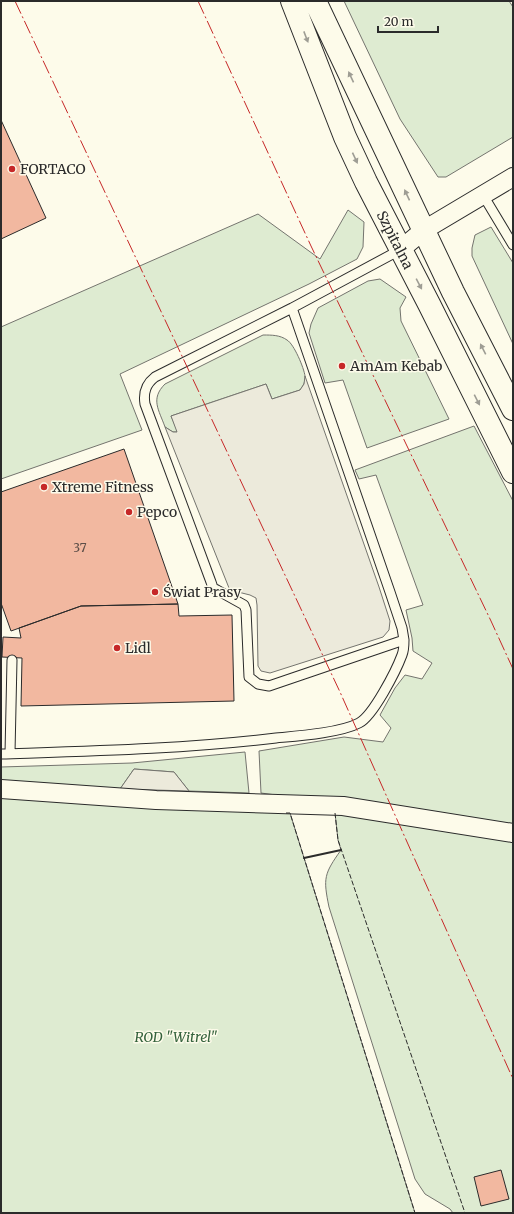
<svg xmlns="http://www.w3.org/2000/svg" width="514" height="1214" font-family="Merriweather,serif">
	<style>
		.green { fill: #deebd1; stroke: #74746e }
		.parking { fill: #eceadb; stroke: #74746e }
		.building { fill: #f2b8a0; stroke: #2b2b2b }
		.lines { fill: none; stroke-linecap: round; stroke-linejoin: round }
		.service-casing { stroke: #2b2b2b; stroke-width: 11 }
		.minor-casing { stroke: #2b2b2b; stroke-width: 20 }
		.tertiary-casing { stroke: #2b2b2b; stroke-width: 24 }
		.service { stroke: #fdfbea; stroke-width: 9 }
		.minor { stroke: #fdfbea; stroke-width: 18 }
		.tertiary { stroke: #fdfbea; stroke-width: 22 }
		.fence { stroke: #2b2b2b; stroke-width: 1; stroke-dasharray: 5 2; stroke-linecap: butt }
		.wall { stroke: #2b2b2b; stroke-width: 2 }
		.power { stroke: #c62828; stroke-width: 1; stroke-dasharray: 14 3 2 3; stroke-linecap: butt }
		.oneway { fill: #9e9d94 }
		.poi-dot { fill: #c62828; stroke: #fdfbea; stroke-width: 1.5 }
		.labels { text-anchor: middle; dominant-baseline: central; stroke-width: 3; stroke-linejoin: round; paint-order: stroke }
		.number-label { font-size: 12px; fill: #5d4e48 }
		.poi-label { font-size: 14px; fill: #2b2b2b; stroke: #fdfbea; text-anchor: start }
		.street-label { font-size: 14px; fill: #2b2b2b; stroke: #fdfbea }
		.park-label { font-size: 14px; font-style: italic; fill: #34623c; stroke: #fdfbea }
	</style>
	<rect width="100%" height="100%" fill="#fdfbea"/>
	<path class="green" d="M344 1H509L513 7V137L446 177H438L400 119Z
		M348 210 364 222 363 247 357 259 309 284 120 374 142 430 1 479V327L258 214 320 259Z
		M491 227 513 263V344L472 256V248L475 235Z
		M380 279 406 297 400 308 401 321 449 419 367 448 343 380 325 383 309 333 311 324 318 308 368 281Z
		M263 335C272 335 280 335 287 340 294 344 304 368 305 376 306 381 303 386 300 390L272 399 266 384 171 416 178 432H173L165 427C159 410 150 399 165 384Z
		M474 426 513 501V827L261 793 259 751 344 737 383 742 391 728 380 715 395 688 405 675 422 679 432 663 413 651 412 638 406 610 423 605 376 475 359 479 355 470Z
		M245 752 249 793 189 791 174 772 134 769 120 789 1 781V767L132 763Z
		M1 793 290 813 415 1213H1Z
		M335 813 513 840V1213H453L450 1209 425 1194 415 1179 329 907C323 878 324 874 341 850L338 840Z"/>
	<path class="parking" d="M305 376 379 587 390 621 389 630 383 637 270 673 261 671 258 666 257 605 256 598 250 595 230 590 229 588 165 427 173 432H177L171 416 266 384 272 399 300 390 304 384Z
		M134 769 174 772 189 791 120 789Z"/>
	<path class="building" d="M1 120 46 218 1 239Z
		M124 449 178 604 81 606 11 631 1 603V492Z
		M178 604 179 616 232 615 234 701 21 706 22 658 2 657 3 637 21 638 19 628 81 606Z
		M501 1170 509 1199 481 1206 474 1177Z"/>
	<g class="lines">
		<g class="service-casing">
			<path id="service" d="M483 195 513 245
				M292 308 390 592 402 628 404 640 269 686 258 684 249 677 246 610 244 605 217 590 213 588 211 582 145 404C143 392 146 384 155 377L292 308 400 250
				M10 753 12 660
				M1 754C93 751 184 749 276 738 297 736 340 733 359 723 373 716 396 671 402 655 404 650 404 645 404 640"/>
		</g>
		<g class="minor-casing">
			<path id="minor" d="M400 250 424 230 513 177
				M1 789 156 800 343 806 513 833"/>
		</g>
		<g class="tertiary-casing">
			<path id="tertiary" d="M292 1 345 137 366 182 429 304 513 472
				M315 1 453 292 513 409"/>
		</g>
		<use href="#service" class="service"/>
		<use href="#minor" class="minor"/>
		<use href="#tertiary" class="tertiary"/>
		<path class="fence" d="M286 813H290L415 1213
			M335 813 338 840 465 1213"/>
		<path class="wall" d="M304 858 341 850"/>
		<path class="power" d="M15 1 340 692 513 1079
			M198 1 311 246 491 621 513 669"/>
	</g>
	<defs><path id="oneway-solid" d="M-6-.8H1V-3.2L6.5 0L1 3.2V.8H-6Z"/></defs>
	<g class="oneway">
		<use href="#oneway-solid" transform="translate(306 37) rotate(69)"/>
		<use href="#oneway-solid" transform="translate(351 77) rotate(-115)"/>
		<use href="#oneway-solid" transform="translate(355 158) rotate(65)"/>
		<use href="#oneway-solid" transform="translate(407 195) rotate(-115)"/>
		<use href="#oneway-solid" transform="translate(419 284) rotate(62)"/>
		<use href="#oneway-solid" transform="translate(483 349) rotate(-117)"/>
		<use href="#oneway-solid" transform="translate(477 400) rotate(63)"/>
	</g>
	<g class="poi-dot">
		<circle cx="12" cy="169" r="4"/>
		<circle cx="342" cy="366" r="4"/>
		<circle cx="44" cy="487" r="4"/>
		<circle cx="129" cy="512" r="4"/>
		<circle cx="155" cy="592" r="4"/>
		<circle cx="117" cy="648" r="4"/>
	</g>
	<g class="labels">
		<g class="number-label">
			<text x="80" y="547">37</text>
		</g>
		<g class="poi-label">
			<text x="20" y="169">FORTACO</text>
			<text x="350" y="366">AmAm Kebab</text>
			<text x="52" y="487">Xtreme Fitness</text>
			<text x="137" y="512">Pepco</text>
			<text x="163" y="592">Świat Prasy</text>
			<text x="125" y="648">Lidl</text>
		</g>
		<g class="street-label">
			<text transform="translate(395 240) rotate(63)">Szpitalna</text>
		</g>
		<g class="park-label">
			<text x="176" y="1037">ROD "Witrel"</text>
		</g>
	</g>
	<rect width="514" height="1214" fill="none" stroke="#2b2b2b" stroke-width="4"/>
	<path d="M378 26v6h60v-6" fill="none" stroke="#2b2b2b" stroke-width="2"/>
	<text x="384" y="26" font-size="12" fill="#2b2b2b" stroke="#fdfbea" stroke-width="3" paint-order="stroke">20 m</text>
</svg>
